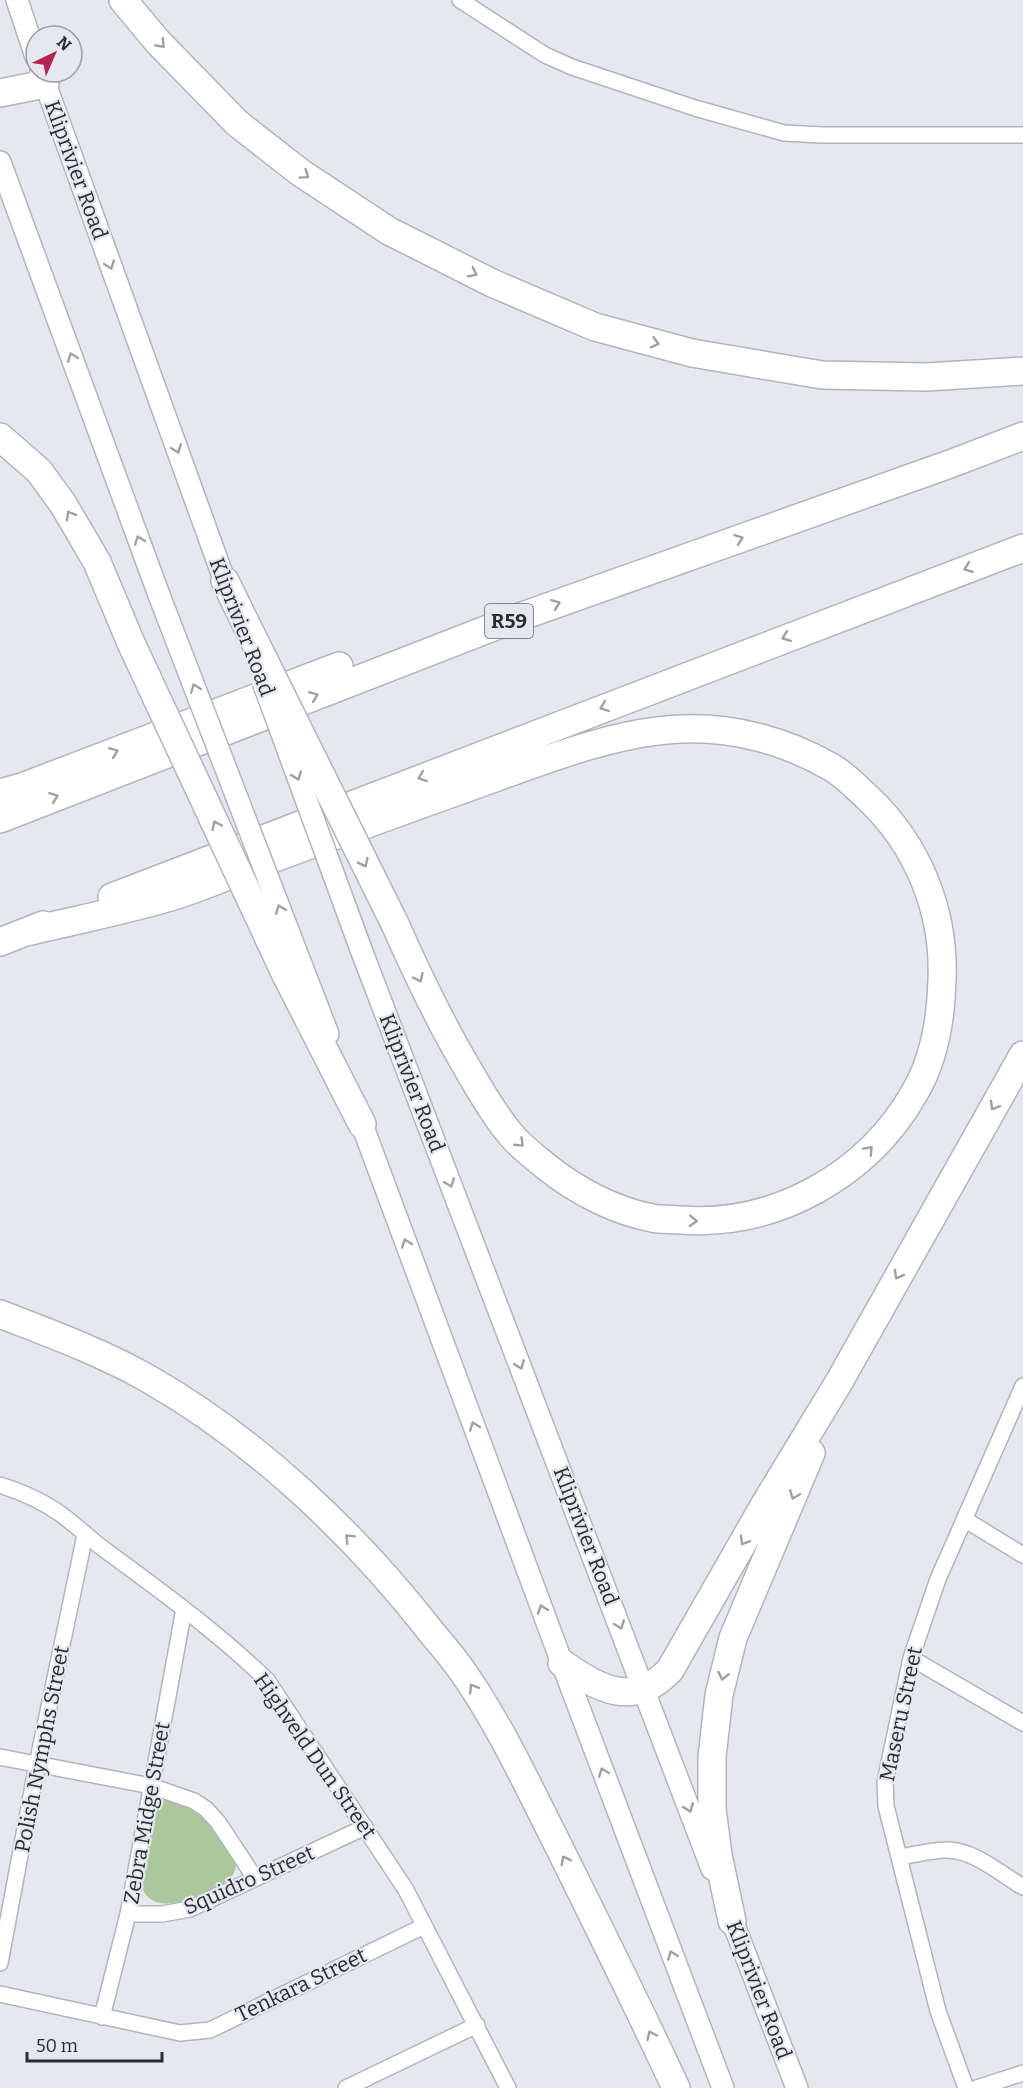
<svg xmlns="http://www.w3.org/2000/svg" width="1023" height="2088" font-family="Bitter,serif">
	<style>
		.green { fill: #abc89d }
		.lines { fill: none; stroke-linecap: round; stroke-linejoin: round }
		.minor-casing { stroke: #b1b5ba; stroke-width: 18 }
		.secondary-casing { stroke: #b1b5ba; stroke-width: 24 }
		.motorway-casing { stroke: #b1b5ba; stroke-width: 30 }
		.minor { stroke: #fff; stroke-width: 15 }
		.secondary { stroke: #fff; stroke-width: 21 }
		.motorway { stroke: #fff; stroke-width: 27 }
		.secondary-bridge-casing { stroke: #b1b5ba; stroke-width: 24; stroke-linecap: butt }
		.motorway-bridge-casing { stroke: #b1b5ba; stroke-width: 30; stroke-linecap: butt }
		.secondary-bridge { stroke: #fff; stroke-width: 21 }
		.motorway-bridge { stroke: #fff; stroke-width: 27 }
		.oneway { stroke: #a0a0a1 }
		.labels { text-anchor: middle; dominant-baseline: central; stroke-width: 4.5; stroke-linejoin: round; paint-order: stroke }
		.shield { fill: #e5e8ee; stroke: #636468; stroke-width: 1.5 }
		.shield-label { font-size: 20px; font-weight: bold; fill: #2b2c2e }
		.street-label { font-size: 21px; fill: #2b2c2e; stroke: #e5e8ee }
	</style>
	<rect width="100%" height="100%" fill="#e5e8ee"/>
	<path class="green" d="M169 1798H176L208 1818 236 1863C236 1867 235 1872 232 1876 226 1884 214 1889 205 1893 185 1902 149 1915 141 1884 138 1871 151 1825 154 1810L160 1802Z"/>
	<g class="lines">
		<g class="minor-casing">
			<path id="minor" d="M460 0 545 55 572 67 695 108 784 133 822 135H1023
				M0 1485C22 1492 43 1501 62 1515 77 1526 90 1539 105 1550 161 1591 217 1632 267 1680L406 1890 508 2088
				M964 1519 1023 1555
				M911 1658 1023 1723
				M0 1757 151 1786 194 1801 206 1809 218 1822 255 1878
				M899 1857C915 1855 931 1850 947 1850 974 1850 1001 1874 1023 1887
				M128 1914H162L190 1909 365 1827
				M0 1963 37 1764 85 1535
				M0 1994 180 2033 210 2030 424 1926
				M102 2017 128 1914 184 1609
				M346 2088 477 2025
				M966 2088 938 2011 886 1806 885 1782 911 1658 938 1579 1023 1386
				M977 2088 1023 2073"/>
		</g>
		<g class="secondary-casing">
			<path id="secondary" d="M17 0 36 57
				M41 72 229 593
				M0 162 159 595
				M362 952 712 1869
				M301 964 328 1034
				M357 1111 562 1663 723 2088
				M727 1907 797 2088"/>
		</g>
		<g class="motorway-casing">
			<path id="motorway" d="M123 0 158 42 237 123 301 173 389 231 492 283 595 327 692 353 822 375 927 377 1023 371
				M0 93 45 84
				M0 437 39 471 63 504 97 562 131 643
				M225 581 245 622
				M0 793 22 787 339 666
				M0 819 511 620 950 464 1023 436
				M112 897 1023 548
				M26 932C76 920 128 910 177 895 207 885 237 872 267 861 328 838 389 816 450 794 520 770 609 731 682 729 734 727 786 741 831 767 845 775 856 787 868 798 918 845 945 912 942 980 941 1019 935 1058 915 1092 868 1175 776 1227 681 1220 672 1219 661 1220 652 1218 615 1211 577 1191 548 1168 536 1158 522 1148 512 1136 495 1116 482 1094 469 1071 441 1024 417 974 395 924
				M0 942 43 925
				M285 973 362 1124
				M0 1314C49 1333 101 1352 147 1378 256 1440 355 1534 432 1633 443 1646 455 1660 465 1675 501 1727 528 1786 557 1843 597 1924 638 2006 676 2088
				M562 1663C599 1690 634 1708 670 1670L765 1504 839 1382 1023 1055
				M732 1921 718 1855 712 1809V1757L719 1695 733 1638 811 1453"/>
		</g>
		<use href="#minor" class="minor"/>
		<use href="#secondary" class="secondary"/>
		<use href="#motorway" class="motorway"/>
		<g class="secondary-bridge-casing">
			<path id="secondary-bridge" d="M159 595 301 964
				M263 682 362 952"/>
		</g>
		<g class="motorway-bridge-casing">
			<path id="motorway-bridge" d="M245 622 395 924
				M131 643 285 973"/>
		</g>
		<use href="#secondary-bridge" class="secondary-bridge"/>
		<use href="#motorway-bridge" class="motorway-bridge"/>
	</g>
	<defs><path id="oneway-chevron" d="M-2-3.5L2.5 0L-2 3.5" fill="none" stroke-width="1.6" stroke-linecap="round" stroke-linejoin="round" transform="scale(1.5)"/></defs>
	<g class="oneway">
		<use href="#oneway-chevron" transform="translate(161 44) rotate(47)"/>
		<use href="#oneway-chevron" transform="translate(305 175) rotate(35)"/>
		<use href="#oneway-chevron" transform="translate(110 265) rotate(70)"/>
		<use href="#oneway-chevron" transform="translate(473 273) rotate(27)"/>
		<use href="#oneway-chevron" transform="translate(655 343) rotate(15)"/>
		<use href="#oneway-chevron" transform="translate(72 357) rotate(-110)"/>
		<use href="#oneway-chevron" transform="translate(177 449) rotate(70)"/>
		<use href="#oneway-chevron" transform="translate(70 515) rotate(-120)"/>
		<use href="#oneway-chevron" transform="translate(739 539) rotate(-20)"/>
		<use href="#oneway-chevron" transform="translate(139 540) rotate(-110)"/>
		<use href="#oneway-chevron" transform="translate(968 568) rotate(159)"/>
		<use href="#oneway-chevron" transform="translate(556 604) rotate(-20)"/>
		<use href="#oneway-chevron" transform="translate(786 637) rotate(159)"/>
		<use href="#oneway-chevron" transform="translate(195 688) rotate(-111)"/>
		<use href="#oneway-chevron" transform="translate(314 696) rotate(-21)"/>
		<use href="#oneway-chevron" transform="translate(604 707) rotate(159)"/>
		<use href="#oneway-chevron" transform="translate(114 752) rotate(-21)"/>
		<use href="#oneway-chevron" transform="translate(297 776) rotate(70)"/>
		<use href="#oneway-chevron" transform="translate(422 777) rotate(159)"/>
		<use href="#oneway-chevron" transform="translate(54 797) rotate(-21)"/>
		<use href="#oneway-chevron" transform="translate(216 825) rotate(-115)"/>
		<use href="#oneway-chevron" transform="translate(364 863) rotate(64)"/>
		<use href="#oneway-chevron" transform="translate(280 909) rotate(-111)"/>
		<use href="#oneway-chevron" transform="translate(419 978) rotate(65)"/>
		<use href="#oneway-chevron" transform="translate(994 1106) rotate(120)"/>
		<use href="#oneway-chevron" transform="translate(520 1143) rotate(44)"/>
		<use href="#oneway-chevron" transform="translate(869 1150) rotate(-47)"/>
		<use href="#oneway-chevron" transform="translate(450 1183) rotate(69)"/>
		<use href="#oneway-chevron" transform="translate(693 1221) rotate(3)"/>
		<use href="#oneway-chevron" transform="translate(406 1243) rotate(-110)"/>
		<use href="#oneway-chevron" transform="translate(898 1275) rotate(119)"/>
		<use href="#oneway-chevron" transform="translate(520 1365) rotate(69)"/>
		<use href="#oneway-chevron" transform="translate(474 1426) rotate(-110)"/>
		<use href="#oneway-chevron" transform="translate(794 1495) rotate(112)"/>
		<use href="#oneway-chevron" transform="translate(349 1538) rotate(-135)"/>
		<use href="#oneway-chevron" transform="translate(744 1541) rotate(120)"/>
		<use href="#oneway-chevron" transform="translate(542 1609) rotate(-110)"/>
		<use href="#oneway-chevron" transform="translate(620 1625) rotate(69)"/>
		<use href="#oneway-chevron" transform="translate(723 1676) rotate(102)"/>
		<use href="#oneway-chevron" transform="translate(473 1688) rotate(-121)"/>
		<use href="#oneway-chevron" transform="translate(603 1772) rotate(-111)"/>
		<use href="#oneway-chevron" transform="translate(689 1808) rotate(69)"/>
		<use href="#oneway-chevron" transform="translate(565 1860) rotate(-117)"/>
		<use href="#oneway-chevron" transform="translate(672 1955) rotate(-111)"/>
		<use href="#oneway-chevron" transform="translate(651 2035) rotate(-115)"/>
	</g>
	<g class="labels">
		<rect class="shield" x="485" y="604" width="48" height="34" rx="4.5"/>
		<g class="shield-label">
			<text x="509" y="621">R59</text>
		</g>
		<g class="street-label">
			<text transform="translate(76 170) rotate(70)">Kliprivier Road</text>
			<text transform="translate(242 627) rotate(69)">Kliprivier Road</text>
			<text transform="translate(412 1083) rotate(69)">Kliprivier Road</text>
			<text transform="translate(586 1536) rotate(69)">Kliprivier Road</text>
			<text transform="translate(901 1714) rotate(-78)">Maseru Street</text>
			<text transform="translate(42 1749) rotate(-79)">Polish Nymphs Street</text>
			<text transform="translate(315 1756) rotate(55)">Highveld Dun Street</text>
			<text transform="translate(147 1813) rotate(-80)">Zebra Midge Street</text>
			<text transform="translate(249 1880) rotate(-24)">Squidro Street</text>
			<text transform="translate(301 1985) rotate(-26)">Tenkara Street</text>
			<text transform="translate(759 1990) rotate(69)">Kliprivier Road</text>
		</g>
	</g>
	<g transform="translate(54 54) rotate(44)"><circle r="28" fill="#e5e8ee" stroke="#9b9da1" stroke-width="1.5"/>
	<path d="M0-4.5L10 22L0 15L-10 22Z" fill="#b52553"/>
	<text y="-9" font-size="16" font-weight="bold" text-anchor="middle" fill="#2b2c2e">N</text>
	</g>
	<path d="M27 2052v9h135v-9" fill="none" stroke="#2b2c2e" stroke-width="3"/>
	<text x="36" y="2052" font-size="18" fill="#2b2c2e" stroke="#e5e8ee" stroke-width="4.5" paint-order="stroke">50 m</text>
</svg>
